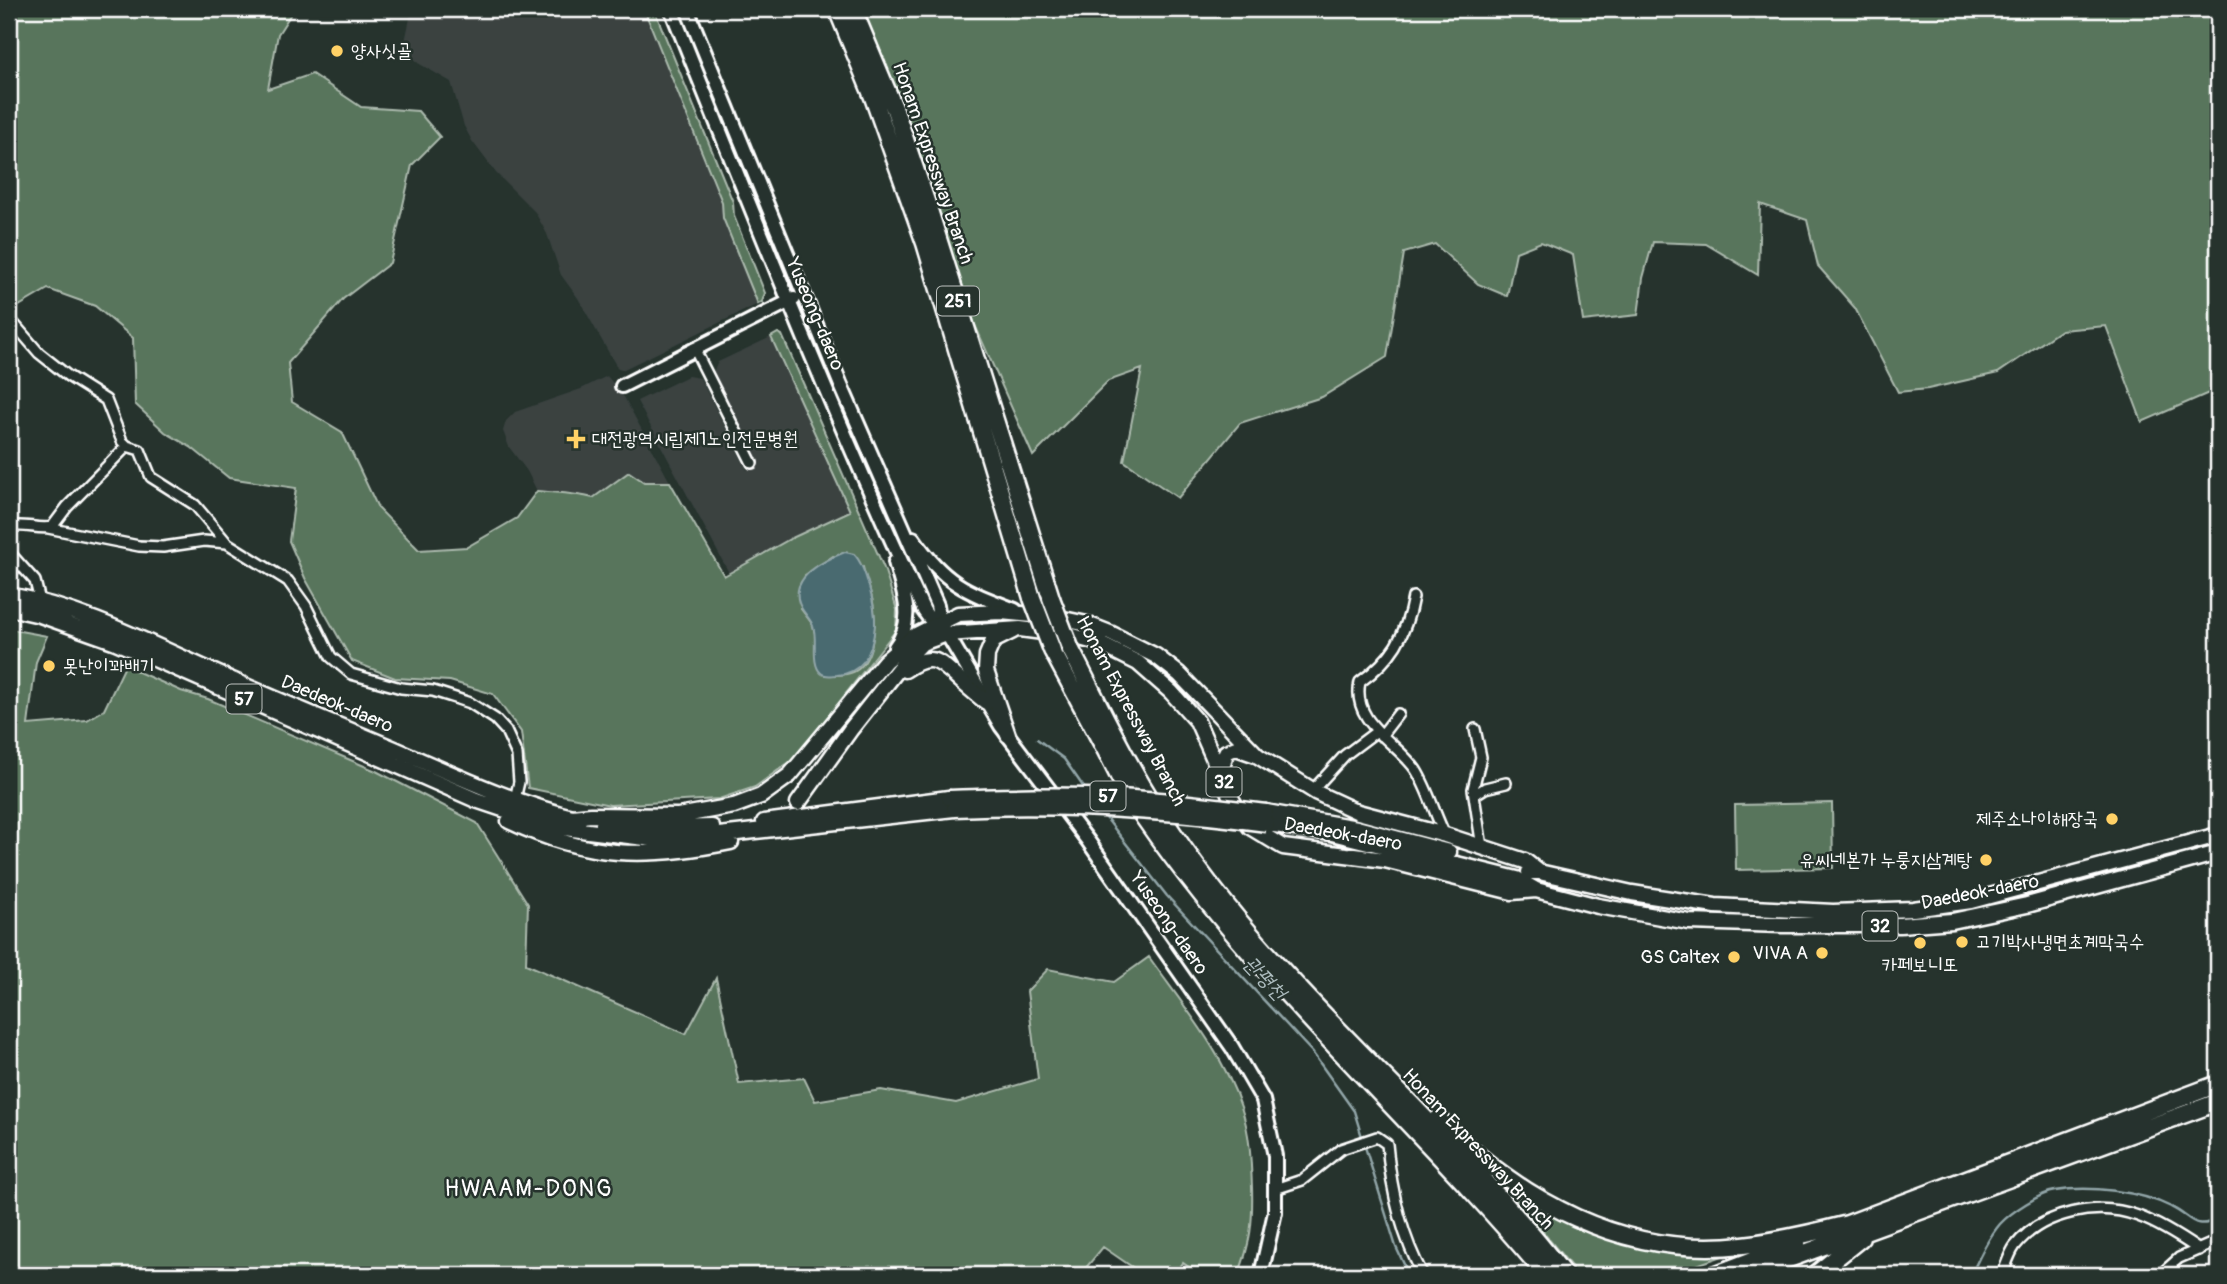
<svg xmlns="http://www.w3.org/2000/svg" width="2227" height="1284" font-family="Pangolin,'Poor Story',sans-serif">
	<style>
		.built { fill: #3a4241 }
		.green { fill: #58755c; stroke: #acbaae; stroke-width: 2; fill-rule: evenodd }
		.water { fill: #496b70; stroke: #92a6a9; stroke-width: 2 }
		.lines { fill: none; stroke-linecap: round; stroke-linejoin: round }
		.stream { stroke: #92a6a9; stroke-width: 2.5 }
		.street-casing { stroke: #fff; stroke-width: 14 }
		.secondary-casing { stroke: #fff; stroke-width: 18 }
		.primary-casing { stroke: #fff; stroke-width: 19 }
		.highway-casing { stroke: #fff; stroke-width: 21 }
		.street { stroke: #26332d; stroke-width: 9 }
		.secondary { stroke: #26332d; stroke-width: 12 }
		.primary { stroke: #26332d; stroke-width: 14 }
		.highway { stroke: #26332d; stroke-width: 16 }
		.primary-bridge-casing { stroke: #fff; stroke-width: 19; stroke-linecap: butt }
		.highway-bridge-casing { stroke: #fff; stroke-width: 21; stroke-linecap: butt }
		.primary-bridge { stroke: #26332d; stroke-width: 14 }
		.highway-bridge { stroke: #26332d; stroke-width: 16 }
		.poi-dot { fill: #ffd166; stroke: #26332d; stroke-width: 2.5 }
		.labels { text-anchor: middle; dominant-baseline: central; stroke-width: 5; stroke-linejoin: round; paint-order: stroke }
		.shield { fill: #26332d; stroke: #bec2c0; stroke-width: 2 }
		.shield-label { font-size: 18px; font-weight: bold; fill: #fff }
		.poi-label { font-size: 19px; fill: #fff; stroke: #26332d; text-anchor: start }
		.street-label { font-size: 19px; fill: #fff; stroke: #26332d }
		.water-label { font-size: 21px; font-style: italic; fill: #adbcbf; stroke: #26332d }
		.quarter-label { font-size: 23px; letter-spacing: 2px; fill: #fff; stroke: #26332d }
	</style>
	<rect width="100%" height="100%" fill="#26332d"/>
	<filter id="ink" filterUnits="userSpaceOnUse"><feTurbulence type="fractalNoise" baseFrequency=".0143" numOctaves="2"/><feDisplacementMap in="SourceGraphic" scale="14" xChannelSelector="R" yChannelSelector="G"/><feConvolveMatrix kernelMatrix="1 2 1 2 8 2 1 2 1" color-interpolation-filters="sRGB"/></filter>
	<g filter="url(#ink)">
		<path class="built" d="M412 9H644L722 202 723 218 758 304 622 370 618 369 578 298 561 275 547 234 535 212 496 173 472 141 464 126 451 82 418 63 404 46Z
			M771 337 851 511 790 539 729 573 637 401 688 376 700 378 747 470 758 464 713 372 718 362Z
			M607 376 624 397 670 482H644L629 472 593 498 569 492 559 493 537 491 527 471 509 447 503 431 506 421 515 412 581 389Z"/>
		<path class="green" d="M9 9H294L278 34 268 89 312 74 361 107 418 111 440 137 412 165 390 263 343 299 288 363 292 402 342 432 378 508 419 550 467 547 517 518 537 491C556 493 574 493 593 498L629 472 644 482H670L724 576 790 539 850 511 771 337 778 333 782 335 884 568 897 610 896 630 795 758 755 787 719 799 610 805 528 788 521 732 493 694 450 681 395 678 352 661 305 578 289 541 296 488 229 478 192 448 165 432 135 404 133 338 95 306 48 289 12 310 9 308ZM833 556 863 567C866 581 873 596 874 609 876 627 873 659 857 670 848 676 835 675 825 675L813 625 801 609 805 575Z
			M644 9H654L733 202 734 216 765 293 762 302 758 304 723 218 722 202Z
			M863 9H2218V389L2142 422 2106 326 2061 330 1998 373 1928 389 1898 392 1855 308 1818 266 1807 220 1760 204 1758 275 1706 244 1653 242 1643 278 1638 315 1583 321 1573 255 1541 242 1516 252 1507 296 1478 284 1435 244 1404 253 1387 357 1322 397 1240 423 1178 498 1124 461 1142 369 1108 381 1033 456 967 307 913 132Z
			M9 629 47 636 36 662 28 725 87 720 104 710 125 666 181 691 208 699 376 771 477 823 528 904 526 964 686 1034 716 978 739 1084 804 1078 815 1101 881 1090 956 1103 1038 1079 1027 991 1048 969 1114 982 1149 957C1182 1004 1223 1052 1241 1107 1250 1133 1251 1160 1252 1187 1253 1220 1251 1244 1238 1275H1200L1183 1263 1174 1275H1144L1103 1247 1080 1275H9Z
			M1832 803 1833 868 1736 870 1735 805Z
			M1503 1183C1536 1203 1570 1227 1608 1238 1646 1250 1692 1251 1731 1253L1668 1275H1578Z"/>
		<path class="water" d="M845 552 854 554C866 566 876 609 875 625 873 651 864 673 837 675 832 675 825 677 821 673 810 663 818 639 813 626 810 618 802 612 799 603 790 576 825 560 845 552Z"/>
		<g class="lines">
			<path class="stream" d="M1037 739 1064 759 1087 792
				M1103 814 1167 896 1312 1052 1354 1111 1396 1247 1409 1275
				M1971 1275C1979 1258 1988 1238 2000 1224 2011 1212 2040 1193 2055 1191 2089 1185 2140 1191 2171 1207 2192 1217 2193 1231 2218 1219"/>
			<g class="street-casing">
				<path id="street" d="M9 318 39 353 68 376 106 400 122 441 127 446 140 450 151 477 195 505 227 543 288 581 306 606 331 657 351 674 401 688 433 691 455 698 470 703 495 719 506 731 517 755 519 782 515 799
					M694 348 752 463
					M9 527C24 523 38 530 52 527L67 507 127 446
					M48 528 139 546 163 547 204 541 227 543
					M9 552 35 581 40 601
					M1413 597C1406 636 1392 659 1360 682 1351 723 1397 742 1416 770 1428 789 1435 815 1445 835
					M1475 729 1481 757 1473 789 1482 847
					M1381 736 1398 714
					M1313 790 1345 755 1377 731
					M1474 795 1485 788 1506 783
					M1275 1189 1302 1180 1341 1149 1377 1137 1387 1144C1391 1189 1401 1235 1423 1275
					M2002 1275C2006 1266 2009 1254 2015 1246 2042 1212 2098 1201 2138 1216 2160 1224 2180 1237 2199 1250
					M2160 1275 2179 1258 2218 1241"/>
			</g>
			<g class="secondary-casing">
				<path id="secondary" d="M671 9C752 211 832 414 924 611L929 618 940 624 937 605 840 383 687 9
					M622 386 794 299
					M913 538C945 584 965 591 1015 610
					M895 562C903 592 916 620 895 647
					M947 634 1001 726 1088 841 1232 1047 1263 1100 1275 1156V1212L1261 1275"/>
			</g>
			<g class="primary-casing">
				<path id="primary" d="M9 595C78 607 143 640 207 669 269 697 333 723 397 750 457 776 516 804 580 819
					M9 608 40 615 116 642 476 800 556 827 653 839 701 837 954 809
					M905 670C932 651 939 661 961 681 969 688 977 695 986 702
					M1008 735 986 671 987 655 993 641 1013 631
					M1221 773 1226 752 1236 748 1256 755
					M798 803 851 729 903 663 922 643 947 634 1020 629 1073 636 1098 643 1138 663 1171 692 1197 721 1232 800 1250 827 1283 847 1385 860 1512 892 1536 890
					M1266 812 1357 828 1449 852
					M572 817 591 815 678 816 734 806 761 796 790 775 885 661 914 636 958 614 1001 612 1054 617 1087 624 1110 633 1156 656 1179 674 1258 756 1317 793 1358 812 1445 835 1525 861 1539 872
					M509 821C588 859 647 859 731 842
					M764 822 949 798
					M603 824 666 828 712 827
					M1267 824 1332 833 1517 879 1536 890 1598 906 1689 922 1782 925H1900L1952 921 2027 905 2218 853
					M1529 872H1539L1632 893 1715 906 1833 912 1913 909 1971 901 2218 835"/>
			</g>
			<g class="highway-casing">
				<path id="highway" d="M837 9 873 97 925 243 1032 598
					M853 9 895 110 928 207 1051 598
					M1052 650C1070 683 1087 716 1105 749 1114 766 1122 784 1132 800 1249 976 1411 1114 1546 1275
					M1071 650C1096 698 1119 749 1148 795 1179 844 1214 892 1252 936 1352 1052 1470 1153 1564 1275
					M1438 1119C1520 1201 1624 1259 1743 1245 1778 1241 1813 1233 1848 1224
					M1837 1228 2218 1084
					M1714 1275 1797 1243
					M1745 1275 2218 1102
					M1815 1275 1861 1238"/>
			</g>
			<use href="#street" class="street"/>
			<use href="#secondary" class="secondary"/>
			<use href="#primary" class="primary"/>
			<use href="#highway" class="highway"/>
			<g class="primary-bridge-casing">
				<path id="primary-bridge" d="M949 798C1005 796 1060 794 1116 797 1166 799 1216 806 1266 812
					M954 809C1059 804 1162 810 1267 824"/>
			</g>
			<g class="highway-bridge-casing">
				<path id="highway-bridge" d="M1032 598 1052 650
					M1051 598 1071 650"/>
			</g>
			<use href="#primary-bridge" class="primary-bridge"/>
			<use href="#highway-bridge" class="highway-bridge"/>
		</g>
	</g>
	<g class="poi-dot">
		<circle cx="337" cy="51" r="7"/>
		<path d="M572.5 428.5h7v7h7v7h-7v7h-7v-7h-7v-7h7z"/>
		<circle cx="49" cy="666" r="7"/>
		<circle cx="2112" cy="819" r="7"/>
		<circle cx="1986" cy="860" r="7"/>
		<circle cx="1962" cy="942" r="7"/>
		<circle cx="1920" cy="943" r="7"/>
		<circle cx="1822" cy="953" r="7"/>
		<circle cx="1734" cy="957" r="7"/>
	</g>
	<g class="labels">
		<g class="shield">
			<rect x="937" y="286.5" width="42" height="29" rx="5"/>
			<rect x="226.5" y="684.5" width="35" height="29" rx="5"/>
			<rect x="1206.5" y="767.5" width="35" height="29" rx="5"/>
			<rect x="1090.5" y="781.5" width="35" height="29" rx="5"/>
			<rect x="1862.5" y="911.5" width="35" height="29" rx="5"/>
		</g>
		<g class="shield-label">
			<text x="958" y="301">251</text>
			<text x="244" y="699">57</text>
			<text x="1224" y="782">32</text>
			<text x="1108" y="796">57</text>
			<text x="1880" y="926">32</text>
		</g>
		<g class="poi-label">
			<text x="351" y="51">양사싯골</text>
			<text x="592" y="439">대전광역시립제1노인전문병원</text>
			<text x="63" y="666">못난이꽈배기</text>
			<text x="2098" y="819" text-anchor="end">제주소나이해장국</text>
			<text x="1972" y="860" text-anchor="end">유씨네본가 누룽지삼계탕</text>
			<text x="1976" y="942">고기박사냉면초계막국수</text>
			<text x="1808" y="953" text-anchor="end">VIVA A</text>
			<text x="1720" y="957" text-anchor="end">GS Caltex</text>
			<text x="1920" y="965" text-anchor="middle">카페보니또</text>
		</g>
		<g class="street-label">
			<text transform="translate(933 163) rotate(71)">Honam Expressway Branch</text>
			<text transform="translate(815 314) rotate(67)">Yuseong-daero</text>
			<text transform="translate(337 704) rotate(23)">Daedeok-daero</text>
			<text transform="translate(1131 711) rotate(62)">Honam Expressway Branch</text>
			<text transform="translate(1343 834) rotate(10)">Daedeok-daero</text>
			<text transform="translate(1980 892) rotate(-11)">Daedeok-daero</text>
			<text transform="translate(1169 923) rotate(55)">Yuseong-daero</text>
			<text transform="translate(1478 1149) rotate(47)">Honam Expressway Branch</text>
		</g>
		<g class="water-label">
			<text transform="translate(1265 978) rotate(47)">관평천</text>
		</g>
		<g class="quarter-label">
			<text x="529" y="1188">HWAAM-DONG</text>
		</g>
	</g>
	<rect width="2227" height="1284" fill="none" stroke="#26332d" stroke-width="35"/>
	<rect x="18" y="18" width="2192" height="1249" fill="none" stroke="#fff" stroke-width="2.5" filter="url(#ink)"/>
</svg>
